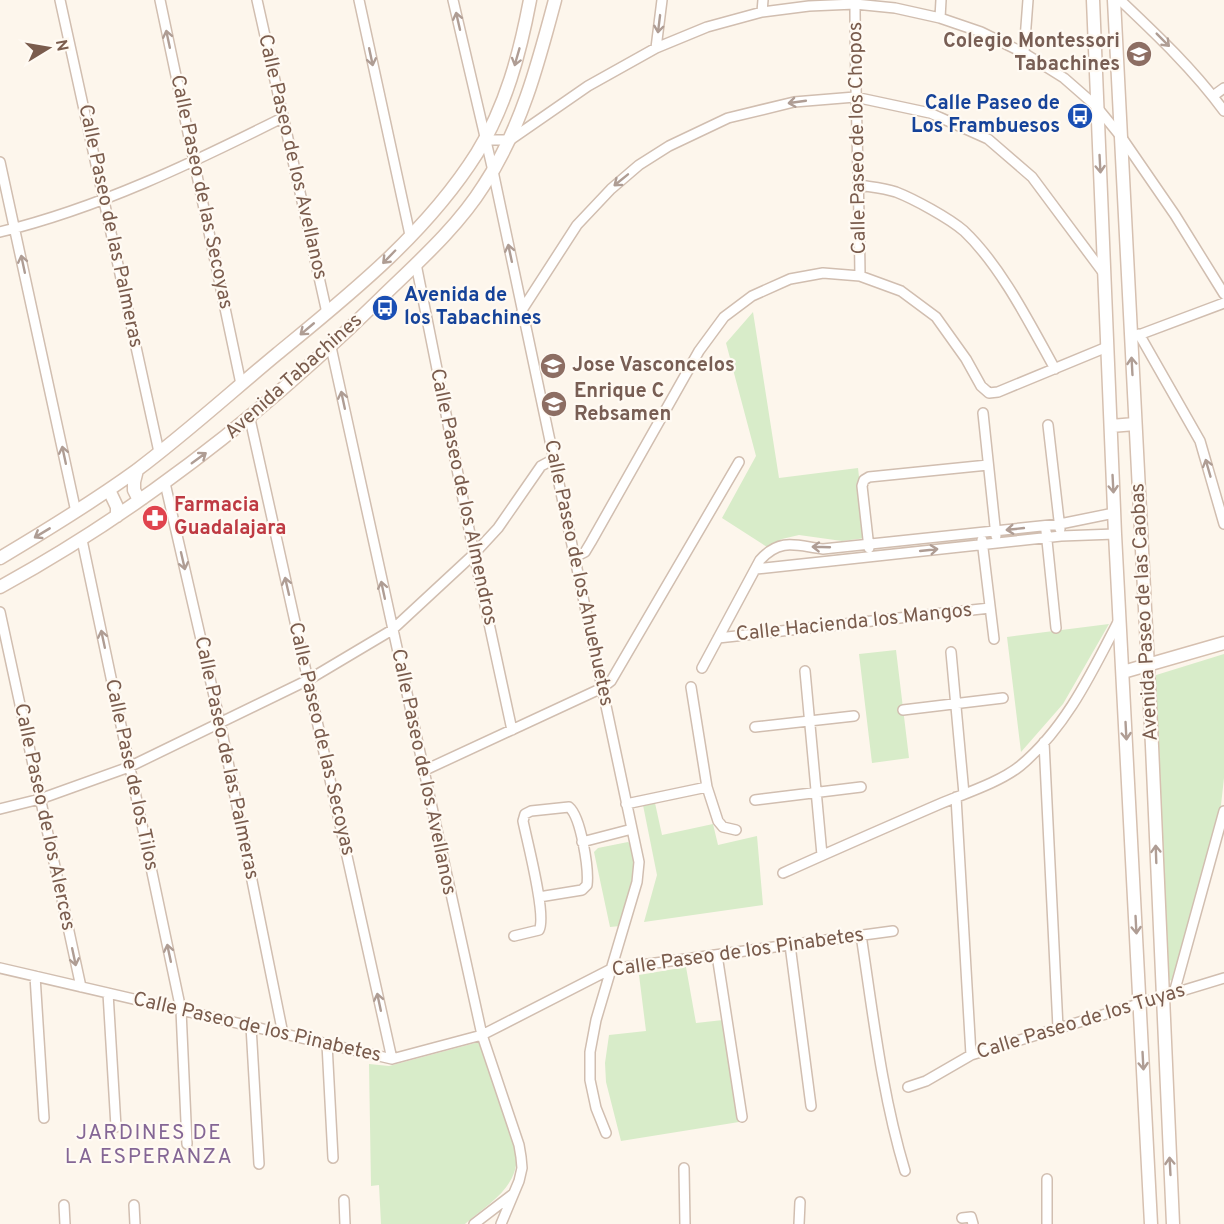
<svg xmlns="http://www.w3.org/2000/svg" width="1224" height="1224" font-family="Overpass,sans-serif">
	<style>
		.green { fill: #d8ecc9 }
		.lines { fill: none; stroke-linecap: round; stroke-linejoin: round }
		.street-casing { stroke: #d1beb0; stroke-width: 12 }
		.secondary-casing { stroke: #d6c0b0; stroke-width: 15 }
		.street { stroke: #fff; stroke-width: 9 }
		.secondary { stroke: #fff; stroke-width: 12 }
		.oneway { stroke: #af9d94 }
		.labels { text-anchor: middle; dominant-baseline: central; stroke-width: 4.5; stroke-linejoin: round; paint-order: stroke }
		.education-label { font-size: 20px; font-weight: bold; fill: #785e54; stroke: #fffaf3; text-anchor: start }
		.transit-label { font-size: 20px; font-weight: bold; fill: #164399; stroke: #fffaf3; text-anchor: end }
		.street-label { font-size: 20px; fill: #7a5c4d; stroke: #fffaf3 }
		.health-label { font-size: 20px; font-weight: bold; fill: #be3a42; stroke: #fffaf3; text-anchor: start }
		.neighbourhood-label { font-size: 21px; letter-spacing: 1.5px; fill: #846695; stroke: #fffaf3 }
	</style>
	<rect width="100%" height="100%" fill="#fdf6ec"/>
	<path class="green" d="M753 312 779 478 858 468 866 538 842 541 799 535 782 539 767 547 722 518 756 456 726 343Z
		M1109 624 1063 704 1021 752 1007 637Z
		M896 650 909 758 872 763 859 654Z
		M1224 654V778L1221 805 1175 979 1165 982 1153 676Z
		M655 803 662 835 713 824 718 845 757 836 763 905 644 922 657 875 643 805Z
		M628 842 632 845 636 872 620 926 610 927 594 852 598 848Z
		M686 967 696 1023 723 1020 739 1122 621 1141 606 1082 605 1063 609 1035 646 1031 639 975Z
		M479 1042 516 1148C522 1186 490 1202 465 1224H381L379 1185 371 1186 369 1064 389 1066Z"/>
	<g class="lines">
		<g class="street-casing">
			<path id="street" d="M60 0 159 452
				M160 0 241 384
				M257 0 327 313
				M359 0 410 235
				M453 0 493 171 639 862 637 882 596 1020 590 1052V1080L596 1108 606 1133
				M855 0C855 92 859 184 860 276
				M1120 0C1157 35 1194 70 1224 111
				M762 12 763 0
				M940 18 941 0
				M656 48 662 0
				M1024 53 1028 0
				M1213 96 1224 88
				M485 140H510L588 86 656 48 707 27 762 12 809 6 855 4 895 8 940 18 981 32 1024 53 1064 78 1096 106 1122 138 1175 215 1224 294
				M0 162 76 512
				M859 185C871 187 884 188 896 192 914 199 949 218 964 231 1001 266 1030 324 1055 369
				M0 232C99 208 192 163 282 118
				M416 264 474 554 512 730
				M522 310 577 225 611 189 639 165 669 146 728 118 794 102 855 97 930 113 988 139 1032 177 1105 275
				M1139 334 1200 441 1224 524
				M1136 336 1224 303
				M331 347 482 1035 519 1145 521 1157 522 1168 519 1181 501 1224
				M983 413 996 536
				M250 419 392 1059
				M1048 425 1060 529
				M165 483 220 722 283 1034
				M1046 531 1056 628
				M82 540 181 1010 187 1144
				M982 540 994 639
				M869 548 862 486 864 480 869 477 988 465
				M575 557 585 552 591 542 699 351 724 317 752 296 790 279 823 273 860 276 901 291 936 317 966 359 981 386 989 393 998 392 1107 347
				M756 569 1061 536 1115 534
				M0 612 81 987
				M718 638 990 608
				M951 652 964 794
				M702 668 760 560C781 537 797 546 823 549L1060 524 1114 513
				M805 671 822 855
				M691 687 707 787 718 821 723 827 736 830
				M903 710 1003 698
				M755 727 854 716
				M1044 742 1058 1028
				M423 771 602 688 611 681 739 462
				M956 797 971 1055
				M755 800 861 787
				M626 804 707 787
				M0 809 40 799 129 767 308 680 392 630 474 554 498 528 541 466 554 459
				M582 842 632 829
				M783 873C836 849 889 826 942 803 966 793 1000 782 1020 766 1066 728 1092 672 1119 620
				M861 935C873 1014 882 1095 905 1171
				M514 936 539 930C547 916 527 841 523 821L525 814 531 811 569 807C581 817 589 869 587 885L582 890 539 897
				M790 945 811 1106
				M717 955 742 1117
				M0 968 392 1059 482 1035 611 969 893 931
				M35 976 44 1118
				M108 993 116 1127
				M1174 993 1224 811
				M251 1026 259 1164
				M327 1044 333 1158
				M908 1087 926 1081 971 1055 1224 978
				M684 1168 685 1224
				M1047 1179V1224
				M344 1200 345 1224
				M64 1205 65 1224
				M134 1205 135 1224
				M962 1218 971 1217 973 1224
				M474 1224 513 1194
				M799 1224 800 1202"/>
		</g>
		<g class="secondary-casing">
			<path id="secondary" d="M1093 0 1115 534 1151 1224
				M1114 0 1152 746 1173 1224
				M1111 426 1135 424
				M137 470 134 482V490L137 496 143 498
				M109 490 117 507V516
				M0 558C47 530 93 502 137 470 185 434 230 393 277 354 349 295 426 234 477 153 506 106 520 53 530 0
				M0 587C141 510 266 411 381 298 417 263 457 228 484 185 521 129 538 64 555 0
				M1123 672 1224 643"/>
		</g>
		<use href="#street" class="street"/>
		<use href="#secondary" class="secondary"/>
	</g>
	<defs><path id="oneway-shaft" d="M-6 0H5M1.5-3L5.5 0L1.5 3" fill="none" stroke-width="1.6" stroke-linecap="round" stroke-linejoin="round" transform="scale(1.5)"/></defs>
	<g class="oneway">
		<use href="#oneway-shaft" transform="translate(458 21) rotate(-103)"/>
		<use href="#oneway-shaft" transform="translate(659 24) rotate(97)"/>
		<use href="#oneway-shaft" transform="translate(168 39) rotate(-102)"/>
		<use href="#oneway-shaft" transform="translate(1163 40) rotate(45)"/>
		<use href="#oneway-shaft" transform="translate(371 57) rotate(78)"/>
		<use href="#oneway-shaft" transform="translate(517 57) rotate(106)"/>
		<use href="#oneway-shaft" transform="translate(797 102) rotate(172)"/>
		<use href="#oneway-shaft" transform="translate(1100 164) rotate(87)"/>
		<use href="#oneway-shaft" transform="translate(621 180) rotate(141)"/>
		<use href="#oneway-shaft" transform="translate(510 253) rotate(-102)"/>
		<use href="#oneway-shaft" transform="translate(389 257) rotate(134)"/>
		<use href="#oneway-shaft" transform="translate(23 264) rotate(-102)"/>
		<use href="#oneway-shaft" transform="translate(307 329) rotate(140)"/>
		<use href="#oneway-shaft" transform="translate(1132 366) rotate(-93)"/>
		<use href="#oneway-shaft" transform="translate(343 400) rotate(-102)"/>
		<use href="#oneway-shaft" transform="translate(64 455) rotate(-102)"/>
		<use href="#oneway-shaft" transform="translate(199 458) rotate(-36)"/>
		<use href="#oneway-shaft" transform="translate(1208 468) rotate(-106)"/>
		<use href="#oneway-shaft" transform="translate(1113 484) rotate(87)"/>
		<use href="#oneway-shaft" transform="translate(1015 529) rotate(174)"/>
		<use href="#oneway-shaft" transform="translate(42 533) rotate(149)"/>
		<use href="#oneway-shaft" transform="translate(821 547) rotate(-178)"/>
		<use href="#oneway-shaft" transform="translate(929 550) rotate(-6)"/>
		<use href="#oneway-shaft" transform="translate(183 561) rotate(77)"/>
		<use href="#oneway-shaft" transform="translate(287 586) rotate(-103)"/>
		<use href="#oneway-shaft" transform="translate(383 590) rotate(-102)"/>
		<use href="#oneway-shaft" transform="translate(103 639) rotate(-102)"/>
		<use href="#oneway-shaft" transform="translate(1126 731) rotate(87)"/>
		<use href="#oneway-shaft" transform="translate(1156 854) rotate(-92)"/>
		<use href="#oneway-shaft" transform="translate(1136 925) rotate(87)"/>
		<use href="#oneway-shaft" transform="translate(169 953) rotate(-102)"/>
		<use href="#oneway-shaft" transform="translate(74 957) rotate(78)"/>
		<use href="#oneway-shaft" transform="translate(379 1002) rotate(-102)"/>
		<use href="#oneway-shaft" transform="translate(1143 1061) rotate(87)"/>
		<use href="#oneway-shaft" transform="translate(1170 1166) rotate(-93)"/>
	</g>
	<defs>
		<g id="school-disc" transform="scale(1.35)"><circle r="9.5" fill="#8d6e63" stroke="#fffaf3"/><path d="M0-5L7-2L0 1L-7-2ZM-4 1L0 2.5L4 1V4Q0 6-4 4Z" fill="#fff"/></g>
		<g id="bus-disc" transform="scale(1.35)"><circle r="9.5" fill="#1a4fb4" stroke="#fffaf3"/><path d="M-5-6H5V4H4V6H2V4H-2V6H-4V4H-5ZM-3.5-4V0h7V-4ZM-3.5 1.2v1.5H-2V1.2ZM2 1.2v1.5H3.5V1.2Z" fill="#fff"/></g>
		<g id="pharmacy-disc" transform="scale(1.35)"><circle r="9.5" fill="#e0444e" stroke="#fffaf3"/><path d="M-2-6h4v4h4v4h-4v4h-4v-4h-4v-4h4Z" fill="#fff"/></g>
	</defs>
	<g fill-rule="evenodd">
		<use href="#school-disc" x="1139" y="54"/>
		<use href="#bus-disc" x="1080" y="116"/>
		<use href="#bus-disc" x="385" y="308"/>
		<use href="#school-disc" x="553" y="366"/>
		<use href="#school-disc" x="554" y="404"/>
		<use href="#pharmacy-disc" x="155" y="518"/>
	</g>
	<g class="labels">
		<g class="education-label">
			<text x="1120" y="42" text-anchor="end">Colegio Montessori<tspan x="1120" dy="23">Tabachines</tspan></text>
			<text x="572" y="366">Jose Vasconcelos</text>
			<text x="574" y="392">Enrique C<tspan x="574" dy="23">Rebsamen</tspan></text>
		</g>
		<g class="transit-label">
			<text x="1060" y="104">Calle Paseo de<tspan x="1060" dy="23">Los Frambuesos</tspan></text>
			<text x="404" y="296" text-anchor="start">Avenida de<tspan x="404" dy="23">los Tabachines</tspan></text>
		</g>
		<g class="street-label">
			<text transform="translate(858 138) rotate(-91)">Calle Paseo de los Chopos</text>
			<text transform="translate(292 157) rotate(77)">Calle Paseo de los Avellanos</text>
			<text transform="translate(201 192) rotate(78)">Calle Paseo de las Secoyas</text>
			<text transform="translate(110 226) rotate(78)">Calle Paseo de las Palmeras</text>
			<text transform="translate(294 377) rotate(-42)">Avenida Tabachines</text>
			<text transform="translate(463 497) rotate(78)">Calle Paseo de los Almendros</text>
			<text transform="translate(578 573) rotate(78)">Calle Paseo de los Ahuehuetes</text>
			<text transform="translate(1145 612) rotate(-93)">Avenida Paseo de las Caobas</text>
			<text transform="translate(854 623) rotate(-6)">Calle Hacienda los Mangos</text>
			<text transform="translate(321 739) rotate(77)">Calle Paseo de las Secoyas</text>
			<text transform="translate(226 758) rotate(78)">Calle Paseo de las Palmeras</text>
			<text transform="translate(423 772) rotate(78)">Calle Paseo de los Avellanos</text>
			<text transform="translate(131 775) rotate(78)">Calle Pase de los Tilos</text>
			<text transform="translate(44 817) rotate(78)">Calle Paseo de los Alerces</text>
			<text transform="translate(738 953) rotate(-8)">Calle Paseo de los Pinabetes</text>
			<text transform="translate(1081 1022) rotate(-17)">Calle Paseo de los Tuyas</text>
			<text transform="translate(257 1028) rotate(13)">Calle Paseo de los Pinabetes</text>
		</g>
		<g class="health-label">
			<text x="174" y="506">Farmacia<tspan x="174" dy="23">Guadalajara</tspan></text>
		</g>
		<g class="neighbourhood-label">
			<text x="149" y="1133">JARDINES DE<tspan x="149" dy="24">LA ESPERANZA</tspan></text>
		</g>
	</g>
	<g transform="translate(48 48) rotate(79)" stroke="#fffaf3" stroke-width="4.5" paint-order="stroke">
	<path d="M0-4.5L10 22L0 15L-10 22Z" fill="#7a5c4d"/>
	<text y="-9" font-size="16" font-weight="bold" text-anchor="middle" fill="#7a5c4d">N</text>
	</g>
</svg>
